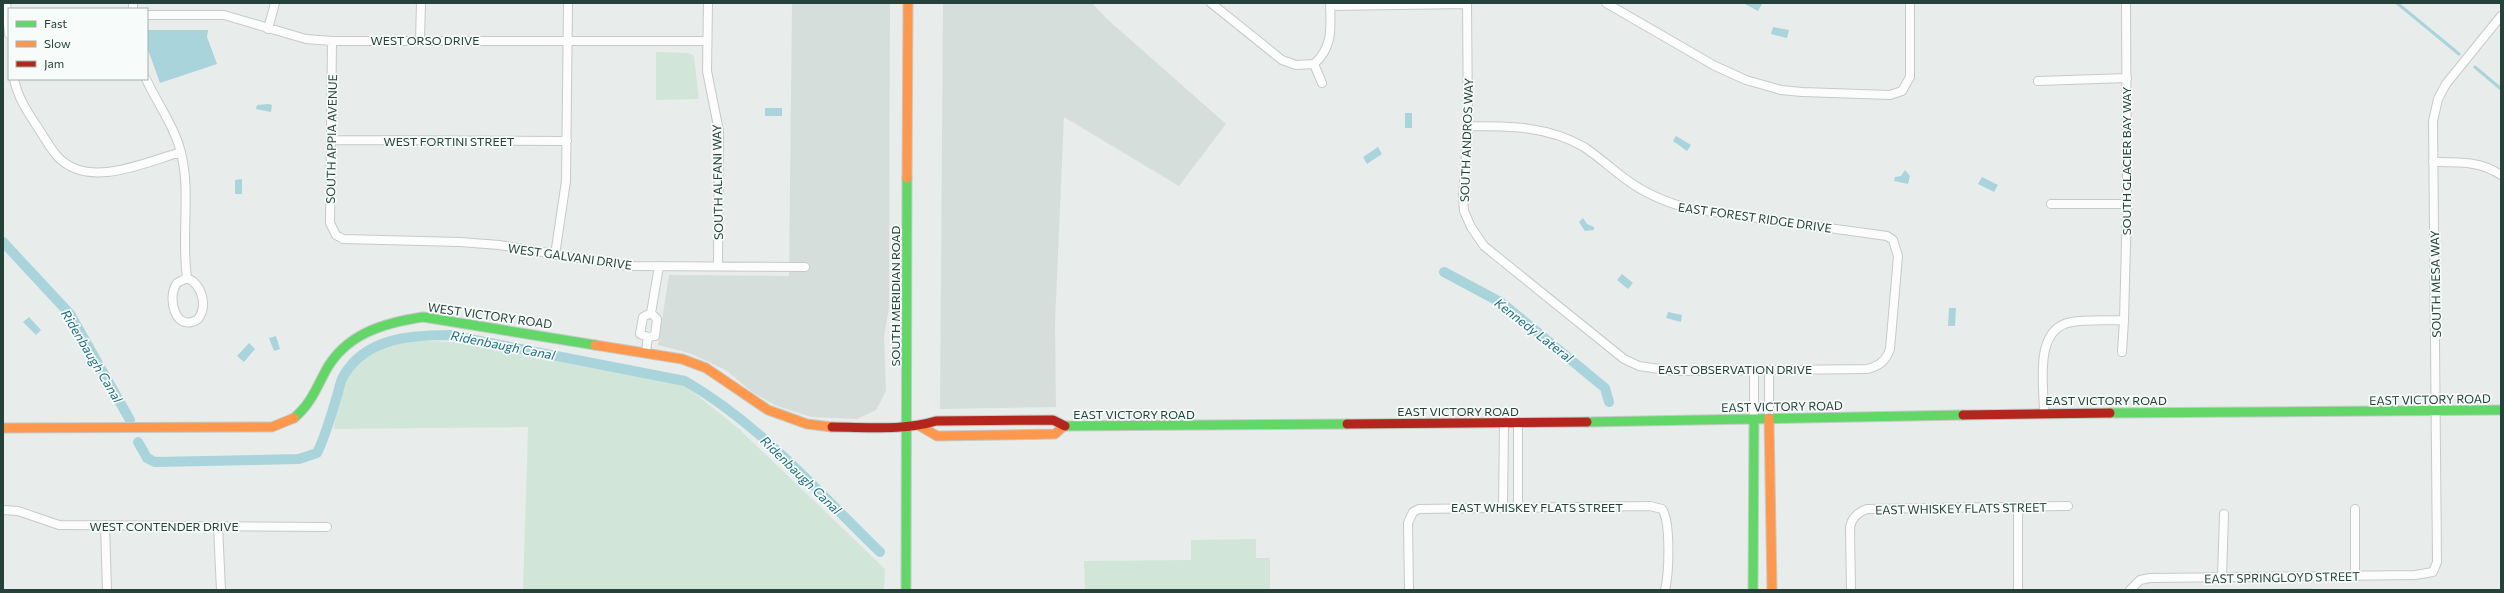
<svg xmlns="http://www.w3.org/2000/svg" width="2504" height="593" font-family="Commissioner,sans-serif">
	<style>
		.built { fill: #d6dedb }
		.green { fill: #d1e6d8 }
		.water { fill: #a9d4db }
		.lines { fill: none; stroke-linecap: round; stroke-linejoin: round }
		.stream { stroke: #a9d4db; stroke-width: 3 }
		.canal { stroke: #a9d4db; stroke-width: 10 }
		.street-casing { stroke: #c5cac8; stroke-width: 10 }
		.fast-casing { stroke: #c3cbc8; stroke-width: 11 }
		.slow-casing { stroke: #c3cbc8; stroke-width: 11 }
		.jam-casing { stroke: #c3cbc8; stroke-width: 11 }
		.street { stroke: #fcfcfc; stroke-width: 8 }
		.fast { stroke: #63d668; stroke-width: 9 }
		.slow { stroke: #ff974d; stroke-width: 9 }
		.jam { stroke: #b3261e; stroke-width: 9 }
		.labels { text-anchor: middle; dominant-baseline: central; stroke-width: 3.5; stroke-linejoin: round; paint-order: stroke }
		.street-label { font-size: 12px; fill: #24423a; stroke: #f7fbf9 }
		.water-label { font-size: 13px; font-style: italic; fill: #1c6f80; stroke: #f7fbf9 }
	</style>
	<rect width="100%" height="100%" fill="#e8edeb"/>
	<path class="built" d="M792 3H890L889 309 884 336 886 391 876 410 857 419 811 417 777 406 753 393 727 371 692 354 658 345 669 275 789 276Z
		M943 3H1092L1107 19 1226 124 1179 186 1064 117 1055 322 1056 407 940 409Z"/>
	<path class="green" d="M656 52 689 53 694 56 699 99 656 100Z
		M398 340 454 342 683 384 738 428 885 569 884 590H523L528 427 334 429 339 387 358 362Z
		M1256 539V558H1270V590H1085L1084 561 1191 560V540Z
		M2312 588V590H2241V589Z"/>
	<path class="water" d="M1743 3H1759L1762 4 1758 11Z
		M1773 27 1789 30 1787 38 1771 34Z
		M148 30H208L207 37 217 64 160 83 147 47Z
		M268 104 272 105 271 112 256 109 257 105Z
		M765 108H782V116H765Z
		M1405 113H1412V128H1405Z
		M1676 136 1691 145 1687 151 1673 141Z
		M1378 147 1382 154 1367 164 1363 157Z
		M1905 170 1910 176 1908 184 1894 181 1895 177 1901 176Z
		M1982 177 1998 185 1994 192 1978 184Z
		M242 179V194H235V180Z
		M1583 218 1587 224 1594 227V230L1585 231 1579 222Z
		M1622 274 1633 283 1628 289 1617 280Z
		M1949 308H1956L1955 326H1948Z
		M1668 312 1682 315 1681 322 1666 318Z
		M29 317 41 330 36 335 23 322Z
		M276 336 280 349 274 351 269 338Z
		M249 343 255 349 244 362 237 356Z"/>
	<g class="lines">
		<path class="stream" d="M2397 3 2459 54
			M2475 67 2501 89"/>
		<path class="canal" d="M3 242 70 314 130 420
			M1444 272 1502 303 1605 388 1609 402
			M138 442 147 458 155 462 299 459 317 453C326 435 331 415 337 396 339 390 340 381 344 375 366 338 411 335 449 335L685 381C760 424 819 493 880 552"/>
		<g class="street-casing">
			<path id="street" d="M6 3 9 34
				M708 3 707 71 719 131 718 266
				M1211 3 1282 60 1296 65 1314 64
				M1467 3 1468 126 1463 197 1464 211 1471 227 1484 246 1624 359 1639 366 1673 371 1867 369C1879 366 1886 361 1890 349L1898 256 1893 240 1887 236 1691 209C1668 203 1647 195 1627 180 1613 170 1599 157 1584 147 1548 126 1509 126 1468 126
				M1606 3 1715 66 1746 80 1781 90 1802 92 1890 95 1902 91 1910 77V3
				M1330 6 1467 4
				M133 9V3
				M147 15H224L306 39 332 41H707
				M268 29 275 3
				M420 40 421 3
				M332 41 330 223 336 235 343 239 460 242 499 245 628 266 805 267
				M1314 64C1333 48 1331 27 1330 3
				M1314 64 1322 83
				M14 79C18 99 29 114 40 131 46 140 51 150 59 158 90 189 146 162 181 152
				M146 79C157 103 175 127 181 153 191 191 181 237 187 278
				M2038 81 2127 78
				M331 140 567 141
				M2433 162C2458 162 2480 161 2501 175
				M2051 204H2127
				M555 255 566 181 568 3
				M187 278C202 284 208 306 198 319 176 334 166 298 177 283Z
				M651 313 657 319 655 336 648 337 640 334 643 317Z
				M651 313 659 266
				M646 351 648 337
				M2122 352 2124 320
				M1754 370V419
				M1769 370V418
				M2044 413C2044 385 2033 328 2072 322 2088 319 2107 321 2124 320L2127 204 2126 3
				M1518 423V507
				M1503 507 1504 423
				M2018 507V590
				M2355 509V576
				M3 510 18 511 59 525 327 527
				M105 525 107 590
				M218 526 221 590
				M2222 578 2224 514
				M1409 590 1408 523 1413 512 1419 509 1650 506 1662 509C1671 522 1669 574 1665 590
				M1851 590 1850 527C1852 517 1858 512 1867 509L2068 506
				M2130 590 2140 580 2150 578 2415 575 2433 572 2437 562 2433 121 2438 99 2446 84 2501 16"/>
		</g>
		<g class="fast-casing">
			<path id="fast" d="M2110 413 2501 410
				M294 418C310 405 316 389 325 372 345 334 383 323 423 317L595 345
				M1587 422 1963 415
				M1065 426 1347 424
				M906 590 907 178
				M1753 590 1754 419"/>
		</g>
		<g class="slow-casing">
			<path id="slow" d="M907 178 908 3
				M595 345 682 359 706 368 768 410 807 424 832 427
				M1769 418 1772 590
				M920 426 937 436 1055 434 1064 426
				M3 428 272 427 294 418"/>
		</g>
		<g class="jam-casing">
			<path id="jam" d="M1963 415 2110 413
				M1347 424 1587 422
				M832 427C867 427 903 431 936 421L1053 420 1065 426"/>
		</g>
		<use href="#street" class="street"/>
		<use href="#fast" class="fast"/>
		<use href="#slow" class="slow"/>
		<use href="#jam" class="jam"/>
	</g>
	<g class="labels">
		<g class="street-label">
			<text x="425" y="40">WEST ORSO DRIVE</text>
			<text transform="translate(331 139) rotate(-89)">SOUTH APPIA AVENUE</text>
			<text transform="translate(1466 140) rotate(-88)">SOUTH ANDROS WAY</text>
			<text x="449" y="141">WEST FORTINI STREET</text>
			<text transform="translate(2126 161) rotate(-90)">SOUTH GLACIER BAY WAY</text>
			<text transform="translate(717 182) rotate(-91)">SOUTH ALFANI WAY</text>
			<text transform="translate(1755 217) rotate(8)">EAST FOREST RIDGE DRIVE</text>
			<text transform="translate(570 256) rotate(8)">WEST GALVANI DRIVE</text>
			<text transform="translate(2435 284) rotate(-91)">SOUTH MESA WAY</text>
			<text transform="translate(895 296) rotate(-90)">SOUTH MERIDIAN ROAD</text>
			<text transform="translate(490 315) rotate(8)">WEST VICTORY ROAD</text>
			<text x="1735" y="369">EAST OBSERVATION DRIVE</text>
			<text transform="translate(2430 399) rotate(-1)">EAST VICTORY ROAD</text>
			<text x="2106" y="400">EAST VICTORY ROAD</text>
			<text transform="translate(1782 406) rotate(-1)">EAST VICTORY ROAD</text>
			<text x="1458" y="411">EAST VICTORY ROAD</text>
			<text x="1134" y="414">EAST VICTORY ROAD</text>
			<text x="1537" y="507">EAST WHISKEY FLATS STREET</text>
			<text transform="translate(1961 508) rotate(-1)">EAST WHISKEY FLATS STREET</text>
			<text x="164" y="526">WEST CONTENDER DRIVE</text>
			<text transform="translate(2282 577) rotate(-1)">EAST SPRINGLOYD STREET</text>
		</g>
		<g class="water-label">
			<text transform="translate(1534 330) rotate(38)">Kennedy Lateral</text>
			<text transform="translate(503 345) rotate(11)">Ridenbaugh Canal</text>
			<text transform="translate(92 356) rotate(59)">Ridenbaugh Canal</text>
			<text transform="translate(801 475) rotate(44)">Ridenbaugh Canal</text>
		</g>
	</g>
	<rect width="2504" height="593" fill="none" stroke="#24423a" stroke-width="8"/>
	<rect x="8" y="8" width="140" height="72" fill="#f7fbf9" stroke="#a3b1ad"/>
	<rect x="16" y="21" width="20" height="6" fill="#63d668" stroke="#a3b1ad"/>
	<text x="44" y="28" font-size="12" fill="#24423a">Fast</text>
	<rect x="16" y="41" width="20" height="6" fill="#ff974d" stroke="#a3b1ad"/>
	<text x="44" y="48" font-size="12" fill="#24423a">Slow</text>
	<rect x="16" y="61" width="20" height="6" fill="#b3261e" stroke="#a3b1ad"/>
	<text x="44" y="68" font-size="12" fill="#24423a">Jam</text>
</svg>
